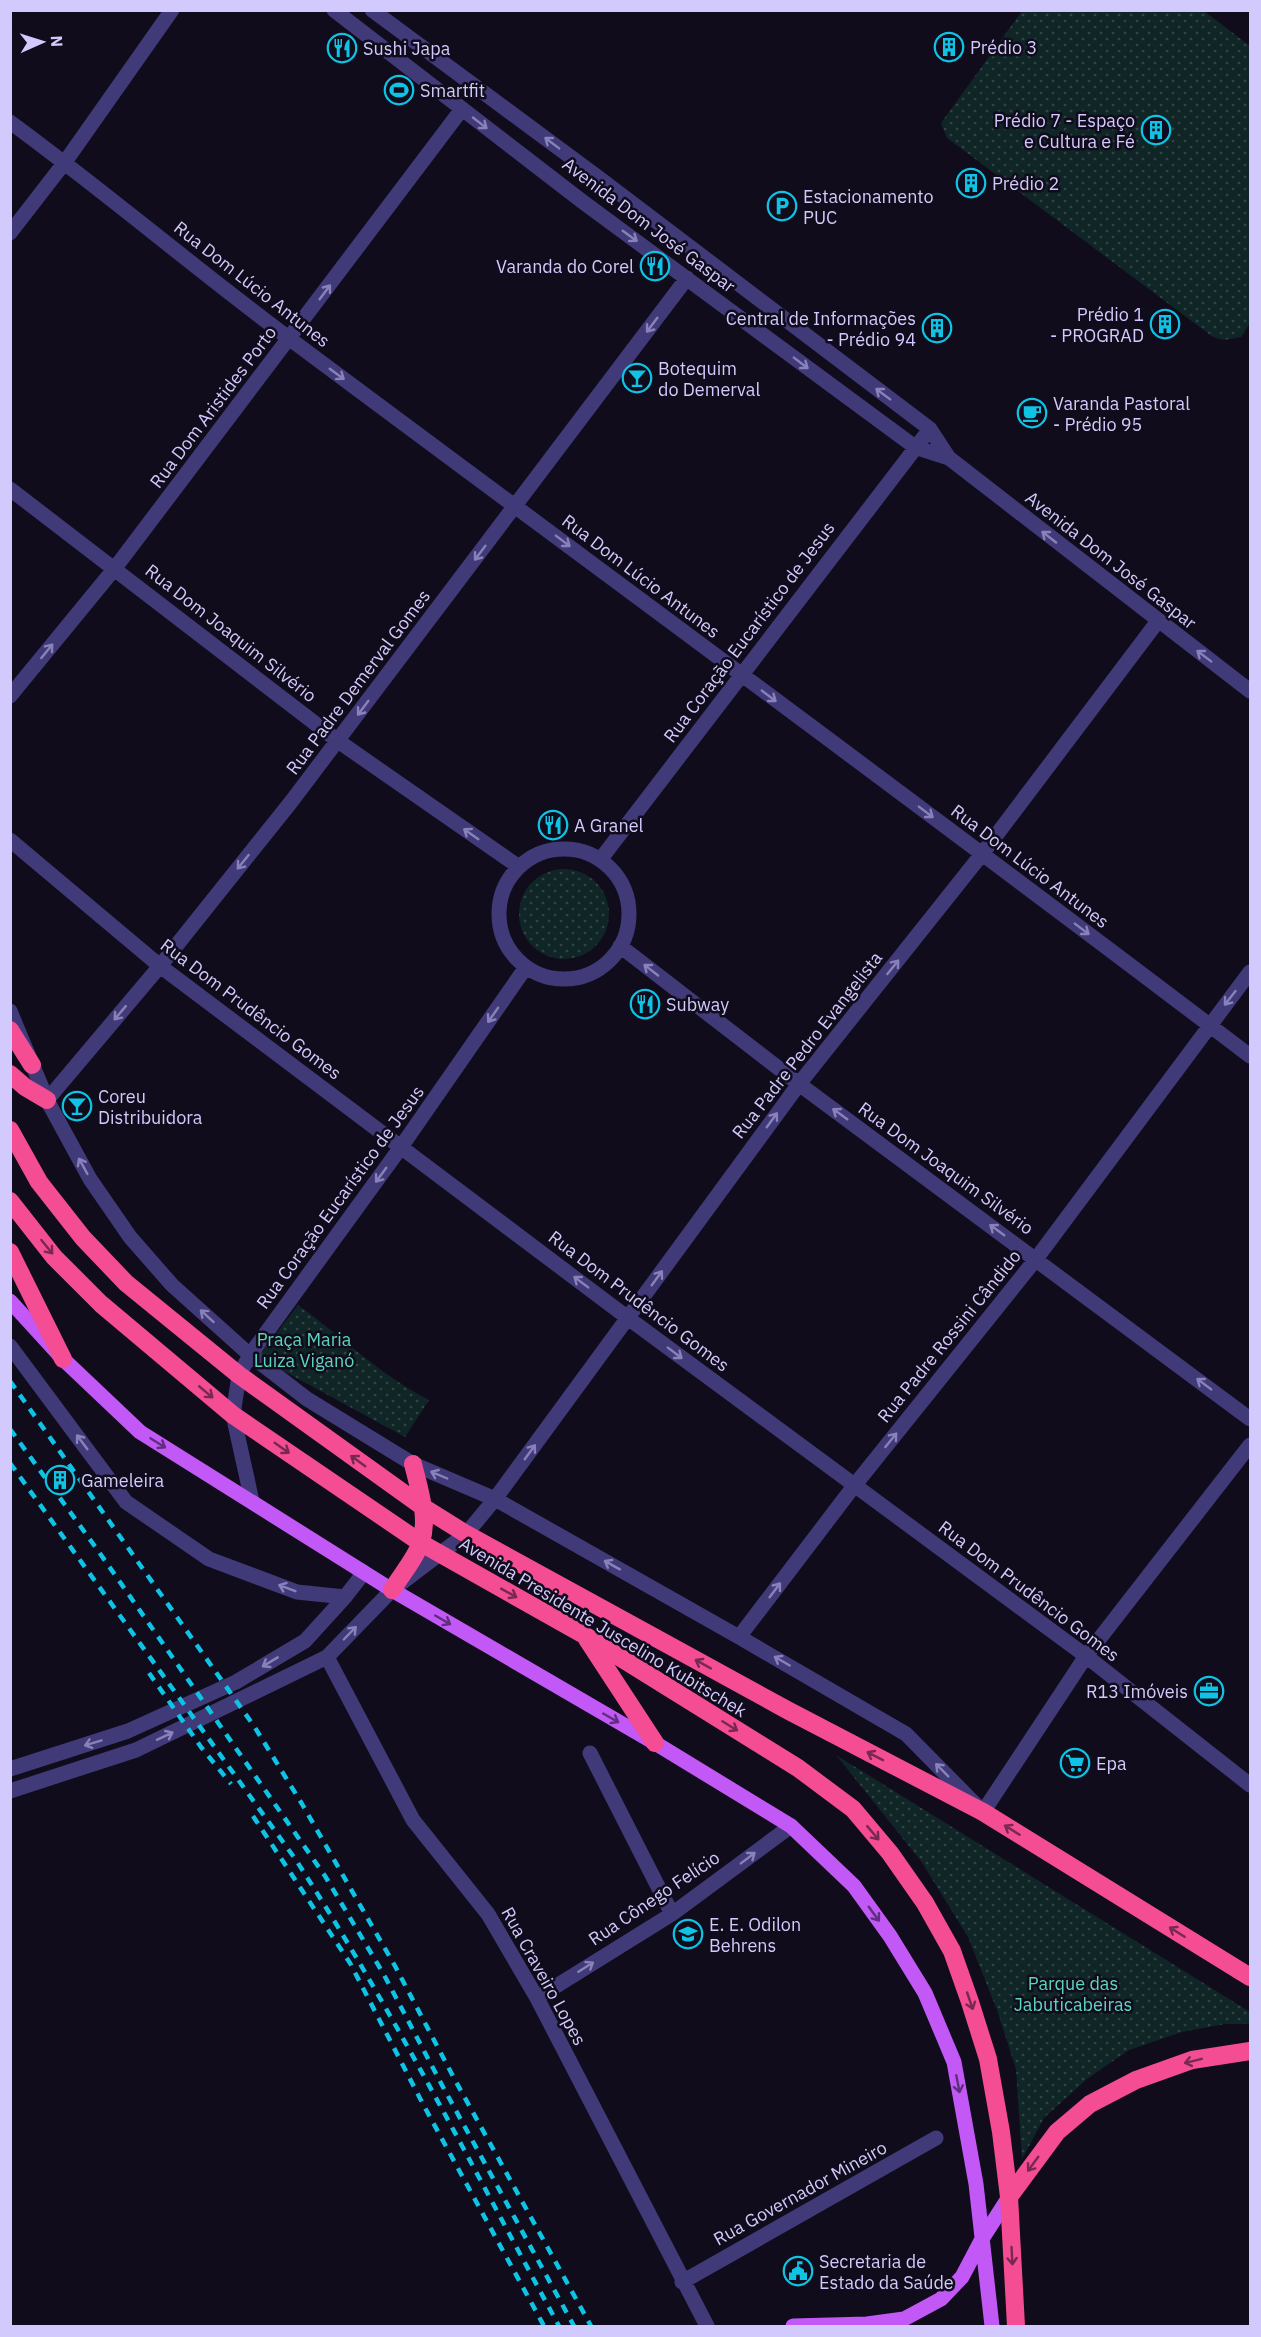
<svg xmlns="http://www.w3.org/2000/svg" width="1261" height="2337" font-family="'IBM Plex Sans',sans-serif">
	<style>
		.park { fill: url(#park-dots) }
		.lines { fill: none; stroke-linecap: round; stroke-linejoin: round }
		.minor { stroke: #403a78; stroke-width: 15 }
		.major { stroke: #c258f5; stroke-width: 15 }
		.highway { stroke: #f44d94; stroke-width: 18 }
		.rail { stroke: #0ec3e4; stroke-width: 4.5; stroke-dasharray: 9 8; stroke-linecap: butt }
		.oneway { stroke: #8982ba }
		.oneway2 { stroke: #772952 }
		.oneway3 { stroke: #602e7e }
		.labels { text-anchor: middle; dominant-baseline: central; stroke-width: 5; stroke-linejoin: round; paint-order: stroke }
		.poi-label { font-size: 18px; fill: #d2cafc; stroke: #100c1c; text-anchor: start }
		.street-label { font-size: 18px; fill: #d2cafc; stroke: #100c1c }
		.park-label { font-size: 18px; fill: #5cd6be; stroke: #100c1c }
	</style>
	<defs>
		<pattern id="park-dots" width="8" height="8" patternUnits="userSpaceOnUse" patternTransform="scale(1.5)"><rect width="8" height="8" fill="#102525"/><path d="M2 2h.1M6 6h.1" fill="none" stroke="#324346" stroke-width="1.8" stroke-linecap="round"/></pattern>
	</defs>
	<rect width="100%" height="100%" fill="#100c1c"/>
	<path class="park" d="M1022 11H1204L1250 46V323L1241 337 1224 340 1213 337 947 138 941 123Z
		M519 914a45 45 0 1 1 90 0a45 45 0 1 1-90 0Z
		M298 1305C342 1337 380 1375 429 1400L405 1437 258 1357Z
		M836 1755 1250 2012V2024H1225L1182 2032 1129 2050 1087 2079 1044 2118 1022 2159 1016 2069 997 2010 968 1937 921 1861Z"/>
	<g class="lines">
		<path class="minor" d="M334 10 583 202 915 447 949 458
			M372 10 599 178 930 429 949 458 1250 691
			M10 122C107 193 198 271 294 342 613 580 934 815 1250 1056
			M10 233 65 162 172 10
			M10 489 338 741 519 867
			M10 696 115 568 462 109
			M10 840 160 966 628 1318 1086 1656 1250 1785
			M499 914a65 65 0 1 1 130 0a65 65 0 1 1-130 0Z
			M600 860 930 429
			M620 946 799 1084 1250 1419
			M10 1011 47 1100 90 1179 130 1237 172 1285 250 1355 307 1399 413 1464 495 1499 739 1637 906 1734 983 1812 1086 1656 1250 1445
			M47 1100 160 966 291 802 687 278
			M10 1346 126 1502 209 1559 297 1592 345 1597
			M252 1501 233 1415 239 1375 250 1355 401 1147 526 967
			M739 1637 854 1486 1036 1259 1250 972
			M327 1657 413 1820 488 1914 537 1998 707 2326
			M590 1753 672 1914
			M10 1769 128 1731 236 1682 305 1641 345 1597 359 1579 362 1571
			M10 1791 136 1750 327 1657 392 1590 466 1534 495 1499 799 1084 982 854 1158 621
			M537 1998 672 1914 791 1826
			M682 2282 936 2138"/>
		<path class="major" d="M10 1301 63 1359 140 1432 392 1590 655 1743 791 1826 854 1886 890 1936 925 1993 954 2062 976 2184 992 2326
			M793 2326 867 2324 904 2319 941 2299 962 2277 982 2239 1009 2197"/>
		<path class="highway" d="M10 1030 32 1065
			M10 1074 25 1087 47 1100
			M10 1130 39 1182 83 1238 126 1283 239 1375 423 1507 466 1534 789 1711 983 1812 1250 1977
			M10 1201 54 1257 101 1304 233 1415 421 1543 584 1635 798 1768 853 1809 890 1853 925 1903 952 1951 970 2002 988 2059 1001 2132 1009 2197 1016 2326
			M10 1252 63 1359
			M392 1590C401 1575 416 1558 421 1542 429 1517 419 1489 413 1464
			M587 1639 655 1743
			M1009 2197 1057 2132 1090 2104 1136 2080 1192 2060 1250 2051"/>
		<path class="rail" d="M10 1381 254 1726 302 1804 395 1966 455 2080 591 2326
			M10 1429 99 1552 325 1876 383 1973 443 2087 574 2326
			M10 1463 296 1860C393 2010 474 2170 559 2326
			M149 1673 201 1747 231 1784
			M253 1816 350 1963 424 2106 544 2326"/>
	</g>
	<defs><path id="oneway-shaft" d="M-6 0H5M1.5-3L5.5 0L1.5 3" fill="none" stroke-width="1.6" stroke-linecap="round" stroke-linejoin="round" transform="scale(1.5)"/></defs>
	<g class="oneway">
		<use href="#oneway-shaft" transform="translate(480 123) rotate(38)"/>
		<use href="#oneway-shaft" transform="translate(552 143) rotate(-143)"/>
		<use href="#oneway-shaft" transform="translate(630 236) rotate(36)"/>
		<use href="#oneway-shaft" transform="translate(325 292) rotate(-53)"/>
		<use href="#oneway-shaft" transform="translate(652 325) rotate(127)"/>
		<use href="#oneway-shaft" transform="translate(801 363) rotate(37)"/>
		<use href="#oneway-shaft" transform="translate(337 374) rotate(36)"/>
		<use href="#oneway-shaft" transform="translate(883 394) rotate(-143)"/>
		<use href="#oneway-shaft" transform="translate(1049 537) rotate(-142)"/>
		<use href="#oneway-shaft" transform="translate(563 541) rotate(37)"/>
		<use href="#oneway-shaft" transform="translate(480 553) rotate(127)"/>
		<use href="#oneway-shaft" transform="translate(47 651) rotate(-51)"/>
		<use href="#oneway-shaft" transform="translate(1204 656) rotate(-143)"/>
		<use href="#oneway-shaft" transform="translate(769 696) rotate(37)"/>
		<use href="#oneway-shaft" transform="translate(363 708) rotate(127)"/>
		<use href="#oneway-shaft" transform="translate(926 812) rotate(37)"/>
		<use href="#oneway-shaft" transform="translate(471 834) rotate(-145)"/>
		<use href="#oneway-shaft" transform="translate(243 862) rotate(129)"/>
		<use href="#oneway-shaft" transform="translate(1082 929) rotate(37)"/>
		<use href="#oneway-shaft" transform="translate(893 967) rotate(-51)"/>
		<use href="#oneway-shaft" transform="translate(651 970) rotate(-142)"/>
		<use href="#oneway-shaft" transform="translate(1230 998) rotate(128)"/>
		<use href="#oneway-shaft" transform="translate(120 1013) rotate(130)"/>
		<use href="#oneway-shaft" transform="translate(493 1015) rotate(125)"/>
		<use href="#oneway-shaft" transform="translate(840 1114) rotate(-144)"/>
		<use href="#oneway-shaft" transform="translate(772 1120) rotate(-54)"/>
		<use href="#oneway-shaft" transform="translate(83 1166) rotate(-119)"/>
		<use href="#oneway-shaft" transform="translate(381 1175) rotate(126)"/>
		<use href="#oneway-shaft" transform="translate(997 1230) rotate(-144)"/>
		<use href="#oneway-shaft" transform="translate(657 1278) rotate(-54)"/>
		<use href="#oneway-shaft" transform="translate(581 1282) rotate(-143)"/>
		<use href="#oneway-shaft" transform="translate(207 1316) rotate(-138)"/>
		<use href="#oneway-shaft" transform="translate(675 1353) rotate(37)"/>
		<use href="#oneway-shaft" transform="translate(1204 1384) rotate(-143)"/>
		<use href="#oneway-shaft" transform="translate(891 1440) rotate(-51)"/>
		<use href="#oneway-shaft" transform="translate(82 1442) rotate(-127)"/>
		<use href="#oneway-shaft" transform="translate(530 1452) rotate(-54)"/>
		<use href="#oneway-shaft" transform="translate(439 1475) rotate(-157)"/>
		<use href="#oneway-shaft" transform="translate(612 1565) rotate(-151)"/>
		<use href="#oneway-shaft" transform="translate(287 1588) rotate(-159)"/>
		<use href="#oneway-shaft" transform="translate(775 1590) rotate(-53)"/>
		<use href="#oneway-shaft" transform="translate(350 1633) rotate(-46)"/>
		<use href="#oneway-shaft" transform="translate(782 1661) rotate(-150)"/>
		<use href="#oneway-shaft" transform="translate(270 1662) rotate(149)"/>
		<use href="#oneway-shaft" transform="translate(165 1736) rotate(-25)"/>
		<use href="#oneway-shaft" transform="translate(93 1743) rotate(163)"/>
		<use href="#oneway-shaft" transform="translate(942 1770) rotate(-135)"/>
		<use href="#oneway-shaft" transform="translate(748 1858) rotate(-37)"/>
		<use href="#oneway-shaft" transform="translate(586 1967) rotate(-32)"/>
	</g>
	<g class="oneway2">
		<use href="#oneway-shaft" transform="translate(47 1247) rotate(51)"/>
		<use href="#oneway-shaft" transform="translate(206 1392) rotate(40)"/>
		<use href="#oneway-shaft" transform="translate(282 1448) rotate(35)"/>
		<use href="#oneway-shaft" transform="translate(358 1461) rotate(-144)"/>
		<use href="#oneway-shaft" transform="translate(509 1593) rotate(29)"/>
		<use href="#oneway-shaft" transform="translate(703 1664) rotate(-151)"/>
		<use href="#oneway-shaft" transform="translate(730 1726) rotate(32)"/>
		<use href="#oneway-shaft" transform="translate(875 1756) rotate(-153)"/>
		<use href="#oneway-shaft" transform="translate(1012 1830) rotate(-148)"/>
		<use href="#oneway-shaft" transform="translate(873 1833) rotate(50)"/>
		<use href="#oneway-shaft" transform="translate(1177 1932) rotate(-148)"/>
		<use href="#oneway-shaft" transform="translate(970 2001) rotate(71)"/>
		<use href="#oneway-shaft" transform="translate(1193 2061) rotate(166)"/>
		<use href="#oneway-shaft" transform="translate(1033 2164) rotate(126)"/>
		<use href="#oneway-shaft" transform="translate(1012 2256) rotate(87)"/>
	</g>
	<g class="oneway3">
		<use href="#oneway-shaft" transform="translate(158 1443) rotate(32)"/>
		<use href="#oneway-shaft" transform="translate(443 1620) rotate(30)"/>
		<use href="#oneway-shaft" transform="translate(611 1718) rotate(30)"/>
		<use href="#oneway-shaft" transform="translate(874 1914) rotate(54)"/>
		<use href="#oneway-shaft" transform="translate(958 2084) rotate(79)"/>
	</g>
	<defs>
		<g id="building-ring" transform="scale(1.5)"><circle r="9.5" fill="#100c1c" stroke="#0ec3e4" stroke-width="1.5"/><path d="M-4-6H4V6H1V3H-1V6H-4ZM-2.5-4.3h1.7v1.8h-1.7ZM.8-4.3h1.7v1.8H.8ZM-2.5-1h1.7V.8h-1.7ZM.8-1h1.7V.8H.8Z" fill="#0ec3e4"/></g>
		<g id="restaurant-ring" transform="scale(1.5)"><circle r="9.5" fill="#100c1c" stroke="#0ec3e4" stroke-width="1.5"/><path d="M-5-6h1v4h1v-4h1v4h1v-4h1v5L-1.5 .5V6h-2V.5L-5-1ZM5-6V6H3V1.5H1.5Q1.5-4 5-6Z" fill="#0ec3e4"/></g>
		<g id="stadium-ring" transform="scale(1.5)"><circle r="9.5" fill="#100c1c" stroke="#0ec3e4" stroke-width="1.5"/><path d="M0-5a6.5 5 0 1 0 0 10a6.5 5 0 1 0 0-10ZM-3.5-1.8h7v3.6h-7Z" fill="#0ec3e4"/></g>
		<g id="parking-ring" transform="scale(1.5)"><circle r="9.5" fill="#100c1c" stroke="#0ec3e4" stroke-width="1.5"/><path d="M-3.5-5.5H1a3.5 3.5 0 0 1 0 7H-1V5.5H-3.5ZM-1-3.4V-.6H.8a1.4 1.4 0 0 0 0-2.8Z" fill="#0ec3e4"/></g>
		<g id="bar-ring" transform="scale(1.5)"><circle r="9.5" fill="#100c1c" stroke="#0ec3e4" stroke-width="1.5"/><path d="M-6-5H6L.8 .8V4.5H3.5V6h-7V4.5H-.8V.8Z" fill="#0ec3e4"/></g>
		<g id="cafe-ring" transform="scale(1.5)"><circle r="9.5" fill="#100c1c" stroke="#0ec3e4" stroke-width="1.5"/><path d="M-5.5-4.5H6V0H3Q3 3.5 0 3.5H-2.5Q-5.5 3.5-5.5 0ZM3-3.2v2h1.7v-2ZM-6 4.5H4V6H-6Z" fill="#0ec3e4"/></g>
		<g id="office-ring" transform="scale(1.5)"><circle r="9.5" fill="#100c1c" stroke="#0ec3e4" stroke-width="1.5"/><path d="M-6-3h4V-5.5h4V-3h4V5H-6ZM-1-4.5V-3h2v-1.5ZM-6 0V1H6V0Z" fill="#0ec3e4"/></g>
		<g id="supermarket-ring" transform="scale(1.5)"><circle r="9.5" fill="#100c1c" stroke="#0ec3e4" stroke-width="1.5"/><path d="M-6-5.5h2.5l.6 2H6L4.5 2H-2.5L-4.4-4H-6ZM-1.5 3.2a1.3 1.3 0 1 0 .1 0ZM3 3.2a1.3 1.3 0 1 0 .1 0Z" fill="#0ec3e4"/></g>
		<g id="school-ring" transform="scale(1.5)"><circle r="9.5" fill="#100c1c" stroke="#0ec3e4" stroke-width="1.5"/><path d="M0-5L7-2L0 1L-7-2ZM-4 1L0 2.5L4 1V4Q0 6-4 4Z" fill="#0ec3e4"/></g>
		<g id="civic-ring" transform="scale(1.5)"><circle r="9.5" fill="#100c1c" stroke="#0ec3e4" stroke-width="1.5"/><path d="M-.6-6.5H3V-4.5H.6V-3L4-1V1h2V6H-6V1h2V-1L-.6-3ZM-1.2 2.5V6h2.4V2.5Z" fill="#0ec3e4"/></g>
	</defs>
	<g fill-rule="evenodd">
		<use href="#building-ring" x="949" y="47"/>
		<use href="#restaurant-ring" x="342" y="48"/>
		<use href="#stadium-ring" x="399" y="90"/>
		<use href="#building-ring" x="1156" y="130"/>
		<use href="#building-ring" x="971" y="183"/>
		<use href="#parking-ring" x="782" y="206"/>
		<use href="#restaurant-ring" x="655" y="266"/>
		<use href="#building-ring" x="1165" y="324"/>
		<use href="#building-ring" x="937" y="328"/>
		<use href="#bar-ring" x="637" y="378"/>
		<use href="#cafe-ring" x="1032" y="413"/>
		<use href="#restaurant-ring" x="553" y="825"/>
		<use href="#restaurant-ring" x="645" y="1004"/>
		<use href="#bar-ring" x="77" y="1106"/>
		<use href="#building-ring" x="60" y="1480"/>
		<use href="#office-ring" x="1209" y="1691"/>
		<use href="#supermarket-ring" x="1075" y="1763"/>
		<use href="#school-ring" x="688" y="1934"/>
		<use href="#civic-ring" x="798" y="2271"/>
	</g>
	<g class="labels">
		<g class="poi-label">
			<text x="970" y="47">Prédio 3</text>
			<text x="363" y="48">Sushi Japa</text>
			<text x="420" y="90">Smartfit</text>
			<text x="1135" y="120" text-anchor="end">Prédio 7 - Espaço<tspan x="1135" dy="21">e Cultura e Fé</tspan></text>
			<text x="992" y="183">Prédio 2</text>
			<text x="803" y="196">Estacionamento<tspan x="803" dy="21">PUC</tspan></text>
			<text x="634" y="266" text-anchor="end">Varanda do Corel</text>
			<text x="1144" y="314" text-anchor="end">Prédio 1<tspan x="1144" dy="21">- PROGRAD</tspan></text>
			<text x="916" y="318" text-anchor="end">Central de Informações<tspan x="916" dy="21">- Prédio 94</tspan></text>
			<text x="658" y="368">Botequim<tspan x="658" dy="21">do Demerval</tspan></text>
			<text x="1053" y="403">Varanda Pastoral<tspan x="1053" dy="21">- Prédio 95</tspan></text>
			<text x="574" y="825">A Granel</text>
			<text x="666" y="1004">Subway</text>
			<text x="98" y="1096">Coreu<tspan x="98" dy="21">Distribuidora</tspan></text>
			<text x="81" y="1480">Gameleira</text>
			<text x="1188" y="1691" text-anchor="end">R13 Imóveis</text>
			<text x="1096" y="1763">Epa</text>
			<text x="709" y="1924">E. E. Odilon<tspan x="709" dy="21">Behrens</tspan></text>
			<text x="819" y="2261">Secretaria de<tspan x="819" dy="21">Estado da Saúde</tspan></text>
		</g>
		<g class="street-label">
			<text transform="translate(649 225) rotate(37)">Avenida Dom José Gaspar</text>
			<text transform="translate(252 284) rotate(38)">Rua Dom Lúcio Antunes</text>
			<text transform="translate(213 407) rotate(-53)">Rua Dom Aristides Porto</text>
			<text transform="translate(1111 560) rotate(38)">Avenida Dom José Gaspar</text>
			<text transform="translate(641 576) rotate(37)">Rua Dom Lúcio Antunes</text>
			<text transform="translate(749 632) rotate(-53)">Rua Coração Eucarístico de Jesus</text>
			<text transform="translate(231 633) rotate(38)">Rua Dom Joaquim Silvério</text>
			<text transform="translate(358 682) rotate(-53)">Rua Padre Demerval Gomes</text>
			<text transform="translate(1030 866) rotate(37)">Rua Dom Lúcio Antunes</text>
			<text transform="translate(251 1009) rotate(37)">Rua Dom Prudêncio Gomes</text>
			<text transform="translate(807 1045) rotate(-52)">Rua Padre Pedro Evangelista</text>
			<text transform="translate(946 1168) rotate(36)">Rua Dom Joaquim Silvério</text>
			<text transform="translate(340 1197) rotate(-54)">Rua Coração Eucarístico de Jesus</text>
			<text transform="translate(639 1301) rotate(37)">Rua Dom Prudêncio Gomes</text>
			<text transform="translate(949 1336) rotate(-51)">Rua Padre Rossini Cândido</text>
			<text transform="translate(1029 1591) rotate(37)">Rua Dom Prudêncio Gomes</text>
			<text transform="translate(603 1627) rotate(31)">Avenida Presidente Juscelino Kubitschek</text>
			<text transform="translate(654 1898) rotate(-34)">Rua Cônego Felício</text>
			<text transform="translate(544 1976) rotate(61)">Rua Craveiro Lopes</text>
			<text transform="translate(800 2193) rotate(-29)">Rua Governador Mineiro</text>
		</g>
		<g class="park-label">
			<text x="304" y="1339">Praça Maria<tspan x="304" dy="21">Luiza Viganó</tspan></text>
			<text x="1073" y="1983">Parque das<tspan x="1073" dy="21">Jabuticabeiras</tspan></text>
		</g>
	</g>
	<rect width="1261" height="2337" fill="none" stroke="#d2cafc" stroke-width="24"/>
	<g transform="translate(42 42) rotate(87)" stroke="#100c1c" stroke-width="4.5" paint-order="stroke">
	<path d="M0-4.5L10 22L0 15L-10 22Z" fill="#d2cafc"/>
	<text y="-9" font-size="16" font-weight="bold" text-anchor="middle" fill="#d2cafc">N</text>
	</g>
</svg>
